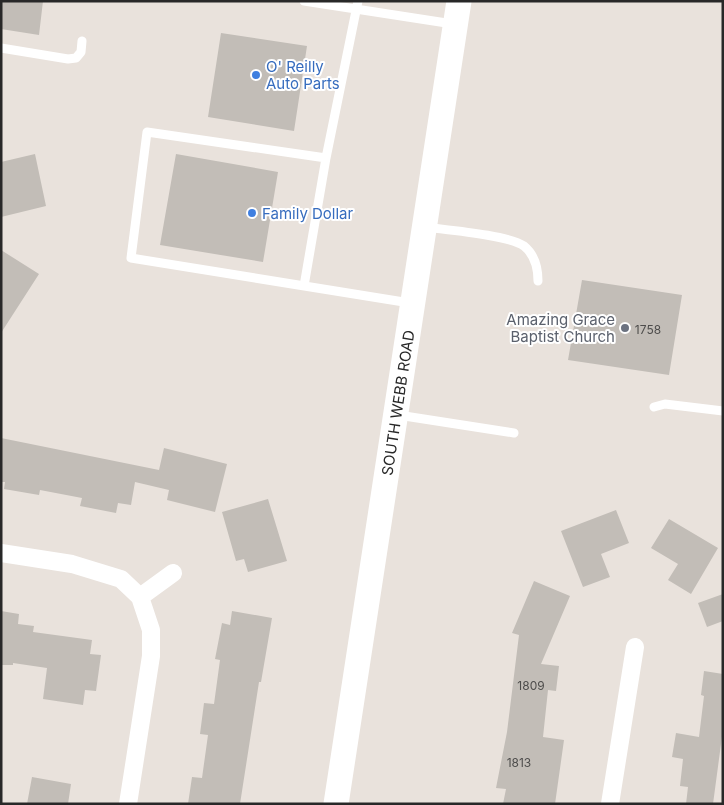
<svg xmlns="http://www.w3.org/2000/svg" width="724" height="805" font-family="Inter,sans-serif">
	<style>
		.building { fill: #c2bdb7 }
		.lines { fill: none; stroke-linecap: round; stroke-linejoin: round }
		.service { stroke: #fff; stroke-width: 9 }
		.minor { stroke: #fff; stroke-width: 18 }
		.secondary { stroke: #fff; stroke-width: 25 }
		.shop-dot { fill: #3f7fe0; stroke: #fff; stroke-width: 2 }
		.worship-dot { fill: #6b7280; stroke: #fff; stroke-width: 2 }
		.labels { text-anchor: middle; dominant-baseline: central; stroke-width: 4; stroke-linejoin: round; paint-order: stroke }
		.number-label { font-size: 12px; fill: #4e4d4c }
		.shop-label { font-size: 15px; fill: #366cbe; stroke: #fff; text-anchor: start }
		.worship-label { font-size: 15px; fill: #5b616d; stroke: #fff; text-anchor: end }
		.street-label { font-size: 15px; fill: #282828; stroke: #fff }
	</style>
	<rect width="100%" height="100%" fill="#e9e2dc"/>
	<path class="building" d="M1 1H43L39 35 1 29Z
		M221 33 307 46 294 131 208 117Z
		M35 154 46 206 1 217V162Z
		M176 154 278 172 263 262 160 245Z
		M1 250 39 274 1 333Z
		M582 280 682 295 669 375 568 360Z
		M1 438 159 470 164 448 227 464 215 512 167 500 169 490 135 482 131 505 118 503 116 513 80 506 82 498 40 490 39 495 4 489 5 482H1Z
		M268 499 287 561 248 572 244 559 236 561 222 512Z
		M616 510 629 543 601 554 610 577 583 587 561 531Z
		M669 519 718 548 691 594 668 580 678 564 651 548Z
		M534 581 570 596 541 664 559 666 556 691 548 690 543 737 564 740 555 804H503L506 789 496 788 507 732 519 635 512 633Z
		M723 594V621L707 627 698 603Z
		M1 611 19 614 18 624 34 626 33 632 92 640 90 654 101 655 96 691 85 690 83 705 43 699 47 668 13 663V665H1Z
		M232 611 272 618 261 682H259L240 804H188L192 777 202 778 208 735 200 734 204 703 214 704 220 660 215 659 222 623 230 625Z
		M704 671 723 674V729L713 804H686L688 787 680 786 683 759 672 757 676 733 699 737 704 696 701 695Z
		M32 777 71 784 68 804H27Z"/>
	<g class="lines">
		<path class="service" d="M304 1 453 24
			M358 1 326 158 147 132 131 258 410 303
			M1 48 68 59 76 58 81 52 82 41
			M425 227C447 230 508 235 524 246 535 255 538 268 538 281
			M304 286 326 158
			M654 407 665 404 723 411
			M398 415 514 433"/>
		<path class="minor" d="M1 553 72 564 121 579 140 597 151 630V656L128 804
			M140 597 173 573
			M610 804 635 647"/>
		<path class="secondary" id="s1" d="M336 804 459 1"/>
	</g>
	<g class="shop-dot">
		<circle cx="256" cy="75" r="5"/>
		<circle cx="252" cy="213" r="5"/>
	</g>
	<circle class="worship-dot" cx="625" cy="328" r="5"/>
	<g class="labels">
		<g class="number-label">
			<text x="648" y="329">1758</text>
			<text x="531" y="685">1809</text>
			<text x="519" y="762">1813</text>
		</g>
		<g class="shop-label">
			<text x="266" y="66">O' Reilly<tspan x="266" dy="17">Auto Parts</tspan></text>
			<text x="262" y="213">Family Dollar</text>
		</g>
		<g class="worship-label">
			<text x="615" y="319">Amazing Grace<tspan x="615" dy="17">Baptist Church</tspan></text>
		</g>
		<g class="street-label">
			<text stroke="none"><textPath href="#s1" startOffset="406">SOUTH WEBB ROAD</textPath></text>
		</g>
	</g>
	<rect width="724" height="805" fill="none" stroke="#282828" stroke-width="5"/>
</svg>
